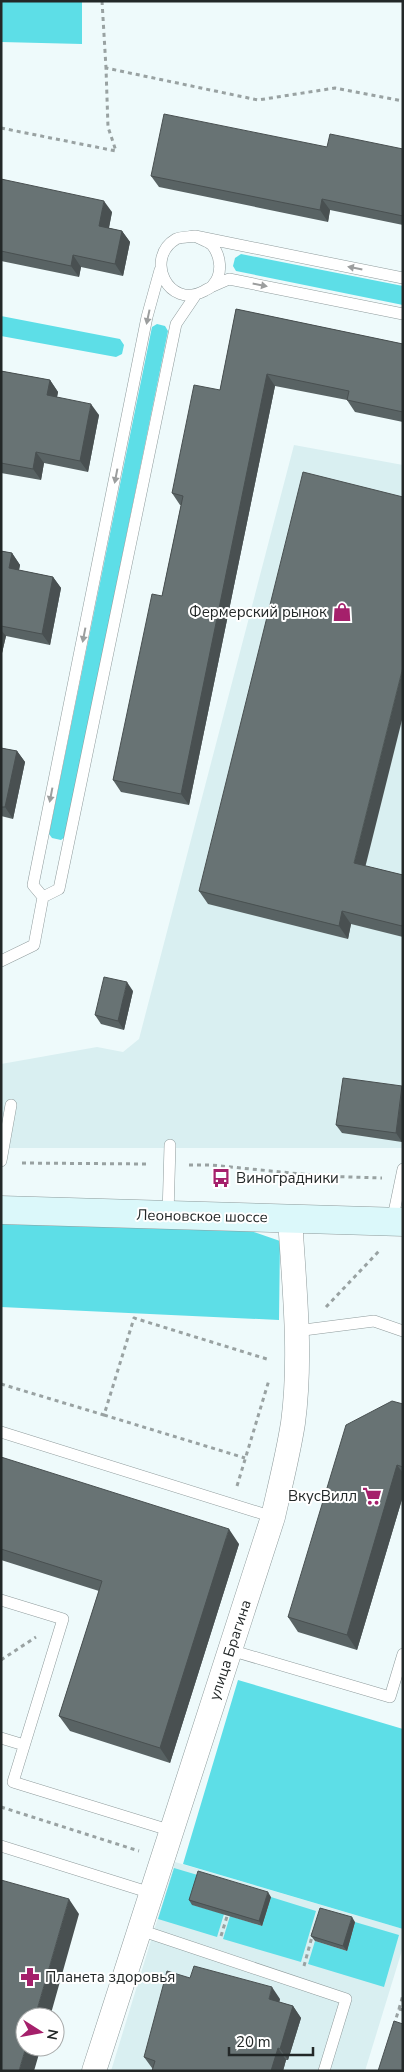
<svg xmlns="http://www.w3.org/2000/svg" width="404" height="2072" font-family="'Nunito Sans',sans-serif">
	<style>
		.built { fill: #d9eff1 }
		.green { fill: #5ddee7 }
		.lines { fill: none; stroke-linecap: round; stroke-linejoin: round }
		.lane-casing { stroke: #8f9b9c; stroke-width: 12 }
		.street-casing { stroke: #8f9b9c; stroke-width: 25 }
		.secondary-casing { stroke: #8f9b9c; stroke-width: 29 }
		.path { stroke: #99a2a2; stroke-width: 3; stroke-dasharray: 4 4; stroke-linecap: butt }
		.lane { stroke: #fff; stroke-width: 11 }
		.street { stroke: #fff; stroke-width: 24 }
		.secondary { stroke: #dbf8fa; stroke-width: 28 }
		.wall { fill: #596364 }
		.shaded-wall { fill: #495051 }
		.building { fill: #687374; stroke: #495051 }
		.oneway { fill: #9c9e9e }
		.labels { text-anchor: middle; dominant-baseline: central; stroke-width: 4; stroke-linejoin: round; paint-order: stroke }
		.poi-label { font-size: 15px; fill: #232828; stroke: #fff; text-anchor: end }
		.street-label { font-size: 15px; fill: #232828; stroke: #fff }
	</style>
	<rect width="100%" height="100%" fill="#eefafb"/>
	<path class="built" d="M294 445 403 465V1148H1V1064L97 1047 123 1052 139 1039Z
		M175 1862 403 1929V1947L365 2071H111Z"/>
	<path class="green" d="M1 1H82V44L1 42Z
		M241 254 403 286V305L236 271 233 266 235 258Z
		M1 316 120 339 124 345 122 354 116 357 1 336Z
		M157 324 165 326 168 331 65 837 61 840 52 838 49 834 152 327Z
		M1 1222 239 1227 280 1241 279 1320 1 1307Z
		M238 1680 403 1729V1929L183 1864Z
		M174 1868 201 1876 193 1905 224 1914 217 1937 158 1919Z
		M271 1897 316 1911 301 1962 223 1939 230 1916 262 1926Z
		M355 1922 399 1935 384 1987 308 1964 315 1941 347 1951Z"/>
	<g class="lines">
		<g class="lane-casing">
			<path id="lane" d="M195 236C200 239 208 241 212 245 221 256 223 274 213 285 211 288 207 289 204 291 168 310 144 258 176 239 181 237 190 237 195 236L403 278
				M160 270 147 317 33 885 43 897 59 889 176 324 195 296
				M213 286 229 279 403 314
				M1 961 34 945 43 897
				M1 1161 11 1105
				M168 1215 170 1145
				M392 1222 403 1169
				M296 1331 374 1321 403 1331
				M1 1432 273 1517
				M1 1600 63 1619 13 1782 172 1831
				M230 1650 390 1697 403 1654
				M1 1738 24 1745
				M1 1846 151 1893
				M140 1930 346 1999 324 2071"/>
		</g>
		<g class="street-casing">
			<path id="street" d="M94 2071 273 1517C280 1486 288 1455 293 1423 302 1356 294 1285 290 1218"/>
		</g>
		<g class="secondary-casing">
			<path id="secondary" d="M1 1210 403 1222"/>
		</g>
		<path class="path" d="M102 1 106 68
			M1 128 116 151 108 127 106 68 258 100 335 88 403 101
			M22 1163 150 1164
			M189 1165H211L321 1176 382 1178
			M326 1307 380 1250
			M1 1384 104 1415 134 1318 270 1360
			M104 1415 245 1458
			M237 1486 269 1380
			M1 1660 36 1637
			M1 1807 139 1851
			M221 1936 228 1913
			M304 1966 313 1933
			M399 2009 403 1995
			M394 2025 399 2009 403 2010"/>
		<use href="#lane" class="lane"/>
		<use href="#street" class="street"/>
		<use href="#secondary" class="secondary"/>
	</g>
	<path class="wall" d="M327 147 403 149V225L330 210 328 222 159 187 151 176Z
		M1 179 112 212 109 228 122 231 130 242 123 276 81 267 79 277 1 261Z
		M236 309 403 344V422L355 412 347 400 275 386 189 805 121 792 113 780 162 596 181 505H180L172 493 220 390Z
		M1 371 50 380 58 392 57 397 99 415 88 472 44 463 41 480 1 473Z
		M1 551 12 553 20 565 19 570 53 577 61 588 50 645 6 636 2 653H1Z
		M1 748 17 751 25 762 13 819 1 816Z
		M366 866 403 875V937L351 924 348 939 208 904 199 891Z
		M133 991 124 1030 101 1024 95 1015Z
		M403 1086V1135L402 1142 342 1133 336 1125Z
		M403 1404V1496L357 1650 298 1632 288 1617Z
		M1 1457 239 1544 170 1763 70 1731 59 1716 99 1591 1 1560Z
		M271 1897 262 1926 192 1905 189 1900Z
		M355 1922 347 1951 315 1941 311 1936Z
		M280 1999 279 2002 293 2006 301 2018 288 2060H286L283 2071H152L153 2069 152 2068 144 2057Z"/>
	<path class="shaded-wall" d="M322 199 330 210 328 222 320 210Z
		M104 201 112 212 107 237 99 226Z
		M122 231 130 242 123 276 115 264Z
		M73 255 81 267 79 277 71 266Z
		M267 374 275 386 189 805 181 794Z
		M50 380 58 392 55 407 47 395Z
		M91 404 99 415 88 472 80 461Z
		M36 452 44 463 41 480 33 469Z
		M12 553 20 565 17 579 9 568Z
		M53 577 61 588 50 645 42 634Z
		M1 630 6 636 2 653 1 651Z
		M403 667V716L363 876 354 863Z
		M17 751 25 762 13 819 5 807Z
		M342 911 351 924 348 939 339 926Z
		M127 982 133 991 124 1030 118 1021Z
		M403 1086V1135L402 1142 396 1133Z
		M397 1465 403 1473V1496L357 1650 347 1635Z
		M229 1529 239 1544 170 1763 160 1748Z
		M268 1892 271 1897 262 1926 259 1921Z
		M69 1899 79 1914 50 2017H35Z
		M352 1917 355 1922 347 1951 343 1946Z
		M272 1987 280 1999 277 2011 269 1999Z
		M293 2006 301 2018 288 2060 280 2049Z
		M26 2047H41L34 2071H19Z
		M278 2048 286 2060 283 2071H271Z"/>
	<path class="building" d="M164 114 327 147 330 134 403 149V216L322 199 320 210 151 176Z
		M1 179 104 201 99 226 122 231 115 264 73 255 71 266 1 251Z
		M236 309 403 344V412L347 400 349 391 267 374 181 794 113 780 152 594 162 596 183 496 172 493 194 385 220 390Z
		M1 371 50 380 47 395 91 404 80 461 36 452 33 469 1 463Z
		M303 472 403 497V667L354 863 403 875V922L402 926 342 911 339 926 199 891Z
		M1 551 12 553 9 568 53 577 42 634 1 626Z
		M1 748 17 751 5 807H1Z
		M104 977 127 982 118 1021 95 1015Z
		M343 1078 402 1086 396 1133 336 1125Z
		M392 1401 403 1404V1467L397 1465 347 1635 288 1617 346 1425Z
		M1 1457 229 1529 160 1748 59 1716 102 1581 1 1549Z
		M198 1871 268 1892 259 1921 189 1900Z
		M1 1880 69 1899 35 2017H25V2047H26L19 2071H1Z
		M320 1908 352 1917 343 1946 311 1936Z
		M194 1966 272 1987 269 1999 293 2006 280 2049 278 2048 271 2071H152L155 2061 144 2057 167 1971 190 1978Z
		M394 2021 403 2024V2071H378Z"/>
	<defs><path id="oneway-solid" d="M-6-.8H1V-3.2L6.5 0L1 3.2V.8H-6Z" transform="scale(1.25)"/></defs>
	<g class="oneway">
		<use href="#oneway-solid" transform="translate(355 268) rotate(-169)"/>
		<use href="#oneway-solid" transform="translate(260 285) rotate(11)"/>
		<use href="#oneway-solid" transform="translate(148 317) rotate(102)"/>
		<use href="#oneway-solid" transform="translate(116 476) rotate(101)"/>
		<use href="#oneway-solid" transform="translate(84 635) rotate(101)"/>
		<use href="#oneway-solid" transform="translate(51 795) rotate(101)"/>
	</g>
	<defs>
		<g id="shop-bare" transform="scale(1.5)"><path d="M-5-2.5h2.3a2.7 3.5 0 0 1 5.4 0H5L5.5 6h-11ZM-1.5-2.5h3a1.5 2.3 0 0 0-3 0Z" fill="#a5206b" stroke="#fff" stroke-width="2.5" paint-order="stroke"/></g>
		<g id="bus-bare" transform="scale(1.5)"><path d="M-5-6H5V4H4V6H2V4H-2V6H-4V4H-5ZM-3.5-4V0h7V-4ZM-3.5 1.2v1.5H-2V1.2ZM2 1.2v1.5H3.5V1.2Z" fill="#a5206b" stroke="#fff" stroke-width="2.5" paint-order="stroke"/></g>
		<g id="supermarket-bare" transform="scale(1.5)"><path d="M-6-5.5h2.5l.6 2H6L4.5 2H-2.5L-4.4-4H-6ZM-1.5 3.2a1.3 1.3 0 1 0 .1 0ZM3 3.2a1.3 1.3 0 1 0 .1 0Z" fill="#a5206b" stroke="#fff" stroke-width="2.5" paint-order="stroke"/></g>
		<g id="pharmacy-bare" transform="scale(1.5)"><path d="M-2-6h4v4h4v4h-4v4h-4v-4h-4v-4h4Z" fill="#a5206b" stroke="#fff" stroke-width="2.5" paint-order="stroke"/></g>
	</defs>
	<g fill-rule="evenodd">
		<use href="#shop-bare" x="342" y="612"/>
		<use href="#bus-bare" x="221" y="1178"/>
		<use href="#supermarket-bare" x="372" y="1496"/>
		<use href="#pharmacy-bare" x="30" y="1977"/>
	</g>
	<g class="labels">
		<g class="poi-label">
			<text x="327" y="612">Фермерский рынок</text>
			<text x="236" y="1178" text-anchor="start">Виноградники</text>
			<text x="357" y="1496">ВкусВилл</text>
			<text x="45" y="1977" text-anchor="start">Планета здоровья</text>
		</g>
		<g class="street-label">
			<text transform="translate(202 1216) rotate(1)">Леоновское шоссе</text>
			<text transform="translate(230 1650) rotate(-72)">улица Брагина</text>
		</g>
	</g>
	<rect width="404" height="2072" fill="none" stroke="#232828" stroke-width="5"/>
	<g transform="translate(40 2032) rotate(101)"><circle r="24" fill="#ffffff" stroke="#a7a9a9"/>
	<path d="M0-4L9 19L0 12L-9 19Z" fill="#a5206b"/>
	<text y="-8" font-size="14" font-weight="bold" text-anchor="middle" fill="#232828">N</text>
	</g>
	<path d="M229 2047v8h84v-8" fill="none" stroke="#232828" stroke-width="2.5"/>
	<text x="236" y="2047" font-size="15" fill="#232828" stroke="#ffffff" stroke-width="4" paint-order="stroke">20 m</text>
</svg>
